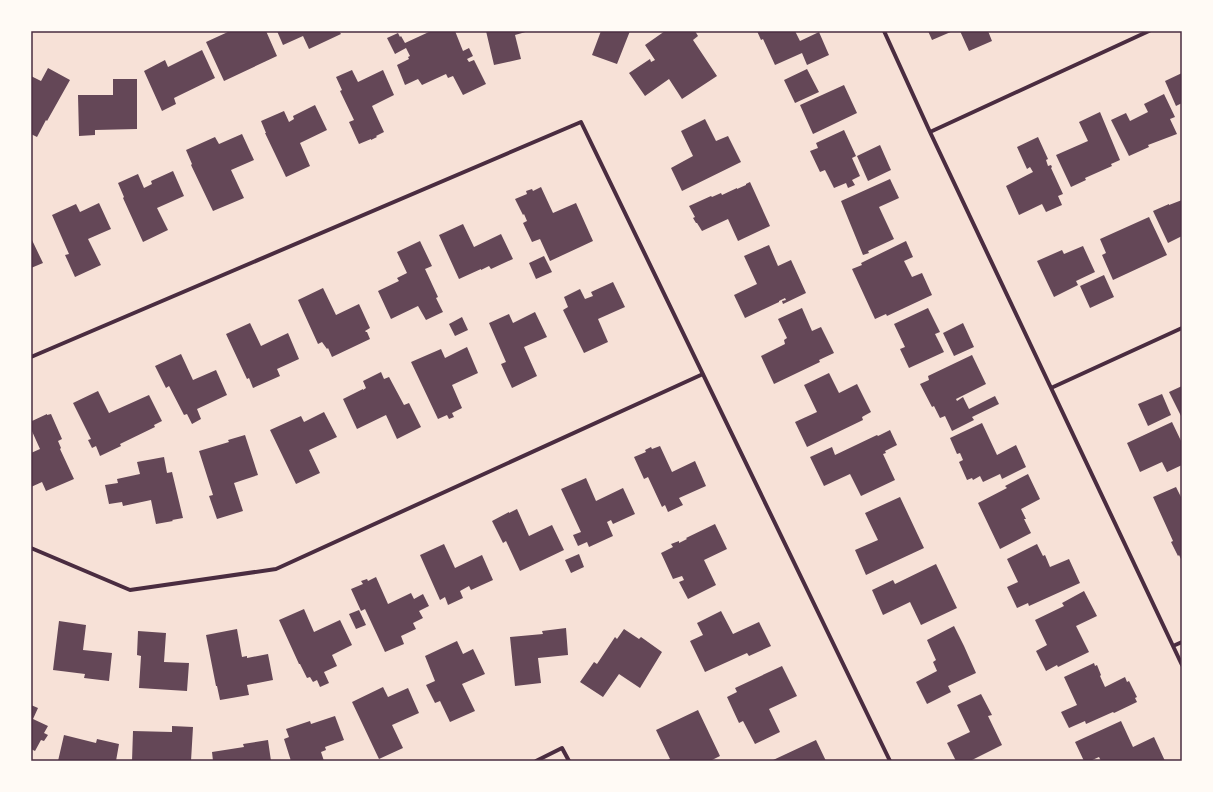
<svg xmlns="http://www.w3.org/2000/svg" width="1213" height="792" font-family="Mulish,sans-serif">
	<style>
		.building { fill: #644757 }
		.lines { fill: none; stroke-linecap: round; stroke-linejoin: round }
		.minor { stroke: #4a2c40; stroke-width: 4 }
		.neatline { fill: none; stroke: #4a2c40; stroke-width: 1.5 }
	</style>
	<rect width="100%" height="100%" fill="#f7e1d7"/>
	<path class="building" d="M230 31H266L277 56 224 81 206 42Z
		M277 31H339L341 34 309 49 303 36 283 45Z
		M431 31H455L463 51 469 48 473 56 467 59 469 62 474 60 486 84 463 95 453 76 448 78 446 74 422 85 418 79 405 85 397 65 409 59 408 57 410 56 406 48 395 54 387 38 398 33 400 37 401 36 405 43Z
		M486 31H529L515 35 521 59 494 65Z
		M601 31H630L617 64 592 55Z
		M665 31H695L698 36 693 40 717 76 682 99 669 79 645 96 629 73 650 59 651 62 655 60 645 45Z
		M757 31H795L800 41 819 32 829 55 807 65 802 53 775 65 763 39 761 40Z
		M928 31H953L932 40Z
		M960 31H988L992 41 969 51Z
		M202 50 215 78 174 98 176 104 162 111 144 71 165 60 168 67Z
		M48 68 70 80 47 121 46 120 37 137 31 134V76L41 81Z
		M807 69 819 92 795 103 784 80Z
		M352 70 358 82 383 70 394 95 372 106 384 132 376 136 377 137 371 140V139L359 144 349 122 354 120 340 91 342 90 336 77Z
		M1182 73V103L1176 106 1165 81Z
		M113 79H137V129L95 130V135L79 136 78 95H113Z
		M844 85 857 113 813 134 800 105Z
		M1164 94 1175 117 1170 119 1177 134 1148 145 1149 147 1129 156 1111 120 1126 113 1130 121 1148 112 1144 104Z
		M315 105 327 130 300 143 310 166 286 177 265 133H266L261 121 284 111 289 122 294 119 293 116Z
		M1100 112 1120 160 1111 164 1112 166 1085 178 1086 180 1071 187 1056 155 1088 141 1079 122Z
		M705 119 716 141 728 136 741 162 682 191 671 168 693 156 681 131Z
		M844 130 856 156 852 158 860 176 852 180 855 185 848 188 846 183 834 188 825 170 820 172 810 151 818 148 816 143Z
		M242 134 254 160 231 170 244 198 213 211 191 165 192 164 186 150 215 137 219 144Z
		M1038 137 1048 159 1046 160 1048 166 1051 165 1052 167 1051 168 1063 194 1058 196 1062 205 1046 212 1042 204 1019 215 1006 186 1033 172 1030 167 1027 169 1017 147Z
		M880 145 891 170 868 181 857 156Z
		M173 171 184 196 157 208 168 230 143 242 123 198 124 197 118 183 138 174 144 188 152 184 151 181Z
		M890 179 899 198 879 207 894 239 868 251 869 253 863 255 841 201Z
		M750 182 770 226 738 241 728 219 702 231 697 223H696L693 218 695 217 689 206 711 196 712 197 721 193 722 195 737 188V189L746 185V184Z
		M541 187 553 213 576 203 593 241 550 261 540 239 532 242 523 223 527 221 524 214 523 215 515 199 527 194 526 191 532 189 533 191Z
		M1182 200V236L1168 243 1153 211 1169 204V205Z
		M99 203 111 229 88 239 101 265 75 277 65 255 69 254 52 215 76 204 80 212Z
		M1149 217 1167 255 1113 280 1102 255 1106 253 1100 239Z
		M463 224 474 247 501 234 513 259 491 269 489 266 481 270V269L459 279 439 235Z
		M31 238 43 263 31 268Z
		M420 241 432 266 425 269 438 297 436 298 443 312 426 320 418 306 391 319 378 291 399 281 397 278 407 273 397 252Z
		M906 241 913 257 904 261 912 277 922 273 932 295 887 316 886 314 875 319 852 269 862 265 861 263Z
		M769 245 778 266 791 260 806 293 783 304 782 301 786 300 785 298 779 301V302L745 318 734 295 757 284 744 256Z
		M1083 246 1095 272 1076 281 1078 285 1054 297 1037 261 1062 250 1064 254Z
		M544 256 552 272 536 279 529 263Z
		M1104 275 1114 297 1090 308 1080 286Z
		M613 282 625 307 598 319 608 342 584 353 563 310 568 307 564 297 580 289 585 299 593 296 591 292Z
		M323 288 336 315 359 304 370 328 365 331 366 332H367L370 339 332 357 328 348 327 349 322 342 318 344 298 300Z
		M802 308 812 331 821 327 834 353 819 360 820 362 774 384 761 356 785 344 784 340 787 338 778 319Z
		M928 308 940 332 935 334 944 352 909 368 900 349 905 347 894 324Z
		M535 312 547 337 524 347 537 376 512 388 501 364 506 362 489 323 509 314 513 323Z
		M462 317 468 330 455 336 449 324Z
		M250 323 261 346 288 333 299 359 277 369 280 376 253 388 249 378 247 379 226 334Z
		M963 323 974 347 954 356 943 333Z
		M467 347 478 373 452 385 462 408 452 413 454 417 449 419 447 415 438 419 411 362 441 349 445 358Z
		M181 354 193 380 216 370 227 395 197 409 201 419 192 424 187 414 184 415 169 386 166 388 155 366Z
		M972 355 986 384 956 399 957 401 963 397 969 409 995 396 999 404 972 417 974 420 952 431 945 416 940 418 934 406 932 407 920 384 929 380 928 376Z
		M381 372 384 379 389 377 404 405 409 403 421 427 397 439 386 415 357 429 343 399 363 389V390L366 388 363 381Z
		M829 373 839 393 857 384 871 412 862 417 863 420 807 447 795 422 817 412 804 385Z
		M1182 386V418L1169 392Z
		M98 391 109 413 149 395 162 421 154 425 155 427 120 444 121 446 100 456 96 446 92 448 88 440 91 439 73 403Z
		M1162 394 1171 415 1148 426 1138 404Z
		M324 412 337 437 309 450 320 473 296 484 270 430 301 416 304 422Z
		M47 414V415L51 414 62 439 58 441 61 448 60 449 74 479 46 491 42 482 31 487V453L40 449 31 429V423L32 422V421Z
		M1172 422 1182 443V465L1167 472 1162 462 1140 472 1127 443Z
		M982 423 997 455 1016 445 1026 467 1002 479 1000 474 983 482 980 476 973 480 972 478 967 480 959 462 963 460 960 453 957 454 950 438Z
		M890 430 897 445 885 451 886 453 883 454 895 480 861 496 850 474 824 486 810 457 832 447 835 455 877 435 878 436Z
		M245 435 258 475 234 483 243 511 217 519 209 496 213 495 199 451 229 442 228 440Z
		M660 446 672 472 695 461 706 486 679 498 683 505 668 512 665 505 662 507 648 477 644 479 634 457 646 452 645 450 651 447 652 449Z
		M164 457 167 473 172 472 183 518 172 520 173 521 156 524 151 500 123 506 122 502 109 504 105 485 118 483 117 479 140 474 137 462Z
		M1028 474 1040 499 1021 509 1026 519H1024L1031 533 1000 549 978 503 1007 488 1005 486Z
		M586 478 596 501 623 488 635 514 613 524 611 520 607 522 613 536 589 547 587 542 578 546 573 535 581 532 561 489Z
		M1176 487 1182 499V561L1179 555 1178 556 1171 542 1173 541 1153 497Z
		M900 497 924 548 866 575 855 550 878 540 865 513Z
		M517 509 529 536 552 525 564 550 520 571 506 541 503 543 492 521 509 512V513Z
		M715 524 727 549 704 560 716 585 688 599 679 582 684 580 682 576 673 579 661 553 673 547 671 544 679 541V543L687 539 686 538Z
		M444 544 455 568 482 555 493 580 471 590 469 586 460 591 463 598 448 605 445 597 440 600 420 555Z
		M1037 544 1043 556 1045 555 1050 567 1069 559 1080 583 1029 606 1028 603 1017 608 1007 587 1018 582 1007 559Z
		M579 554 584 567 571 573 565 560Z
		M936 564 957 608 921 625 910 602 883 615 872 590 893 580 895 584Z
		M376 577 388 604 411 593 414 599 423 594 429 606 419 611 423 618 413 623 416 629 401 636 404 644 385 652 365 609 361 611 351 589 363 584 361 581 367 579 368 581Z
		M1084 591 1097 616 1076 626 1089 652 1058 667 1057 665 1046 671 1036 651 1047 645 1035 620 1064 606 1062 603Z
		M304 609 314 632 340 620 352 645 332 655 337 666 324 672 329 683 320 687 317 680 313 682 310 677 307 678 300 664H299L279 620Z
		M359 610 366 625 356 629 349 614Z
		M721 611 733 634 759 622 771 646 749 656 747 653 705 672 690 641 703 635 697 623Z
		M59 621 86 625 83 650 112 653 109 681 84 678 85 674 53 670Z
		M954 626 964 646 976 673 948 686 951 692 927 704 916 682 937 671 933 662 936 660 927 640Z
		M566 628 568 655 538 658 541 683 515 686 510 637 543 634 542 631Z
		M237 629 242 657 247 656V658L268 654 273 680 247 685 249 695 220 700 217 686H216L206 635Z
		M624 629 639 639 641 637 662 652 640 688 619 674 603 697 580 682 594 662 597 664 615 637 617 639Z
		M138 631 166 633 164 662 189 663 187 691 139 688 141 656 137 655Z
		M457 641 463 654 473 649 485 674 462 684 475 711 450 722 440 701 435 703 426 685 435 681 425 656Z
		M1094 663 1095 666 1097 665 1101 675 1100 676 1105 687 1125 677 1127 682 1129 681 1137 697 1135 698 1137 702 1114 713 1113 712 1086 724 1085 721 1069 728 1061 712 1077 705 1064 677Z
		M782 666 797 696 769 709 780 732 755 744 743 721 739 723 727 697 737 692 735 688Z
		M383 687 388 697 408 688 419 713 392 725 403 748 379 759 352 702Z
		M981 694 992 715 988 716 1002 745 970 761H956L947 743 970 732 957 705Z
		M31 705 38 708 33 719 48 726 44 733 48 735 44 741 41 740 35 751 31 749Z
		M698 710 720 756 710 761H666L670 759 656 730Z
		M335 716 344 740 325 747 326 750 321 752 324 761H291L284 739 289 737 286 729 310 721 311 724Z
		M1121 721 1133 747 1154 737 1165 761H1101L1099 757 1090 761H1084L1075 742Z
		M172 726 193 727 191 761H132L133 731 172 732Z
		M64 735 96 743 97 739 119 744 116 761H58Z
		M268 740 271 761H213L212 752 244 747 243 744Z
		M816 740 826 761H771Z"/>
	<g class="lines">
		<path class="minor" d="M884 31 930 132 1182 665
			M930 132 1149 31
			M31 357 581 122 890 761
			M1051 388 1182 328
			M31 548 130 590 276 569 703 374
			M1173 646 1182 642
			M536 761 562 748 569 761"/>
	</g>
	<rect width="1213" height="792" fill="none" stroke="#fffaf5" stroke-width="64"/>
	<rect x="32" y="32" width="1149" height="728" class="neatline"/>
</svg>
